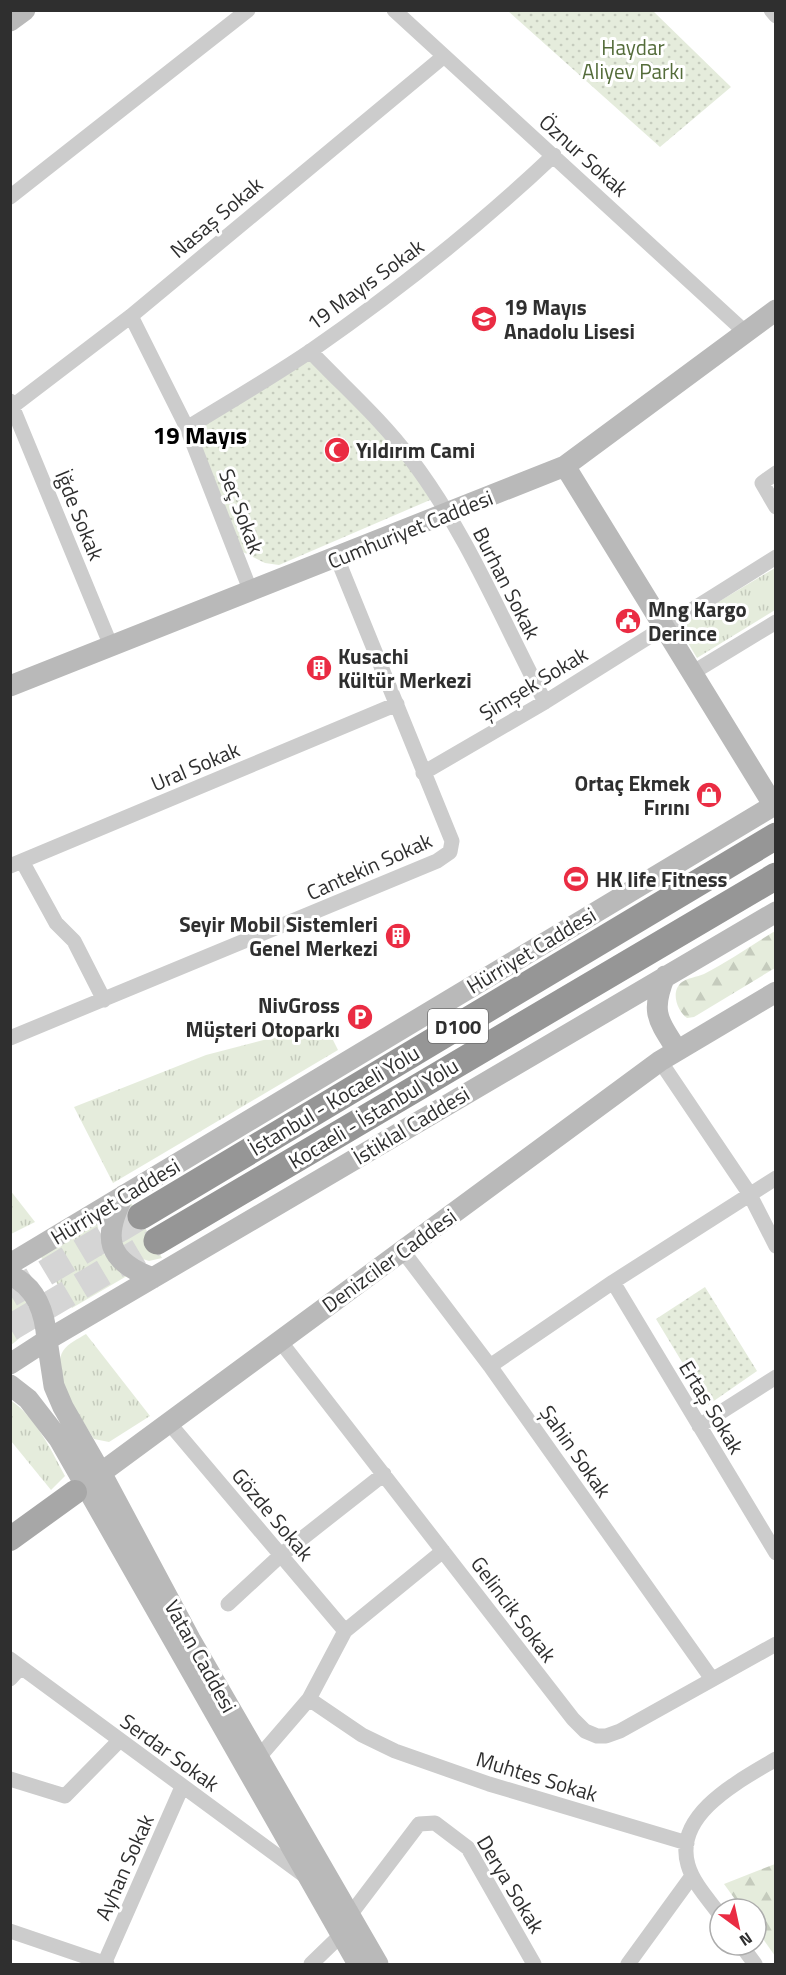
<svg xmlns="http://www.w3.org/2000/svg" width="786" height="1975" font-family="'Titillium Web',sans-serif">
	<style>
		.grass { fill: url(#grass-tufts) }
		.forest { fill: url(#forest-firs) }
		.park { fill: url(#park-dots) }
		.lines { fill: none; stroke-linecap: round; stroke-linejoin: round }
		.highway-tunnel { stroke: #d5d5d5; stroke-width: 27; stroke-dasharray: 27 14; stroke-linecap: butt }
		.street { stroke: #ccc; stroke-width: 15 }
		.secondary { stroke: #b9b9b9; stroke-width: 21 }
		.primary { stroke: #a7a7a7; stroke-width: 24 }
		.highway { stroke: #969696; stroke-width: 27 }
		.labels { text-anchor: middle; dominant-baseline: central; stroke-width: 6; stroke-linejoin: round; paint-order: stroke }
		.shield { fill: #fff; stroke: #6d6d6d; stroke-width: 1.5 }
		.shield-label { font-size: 20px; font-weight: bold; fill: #2f2f2f }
		.park-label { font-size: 21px; fill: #546c3a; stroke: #fff }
		.street-label { font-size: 21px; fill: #2f2f2f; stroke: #fff }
		.poi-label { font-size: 21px; font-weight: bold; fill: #2f2f2f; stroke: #fff; text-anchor: start }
		.quarter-label { font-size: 24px; font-weight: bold; fill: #000; stroke: #fff }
	</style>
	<defs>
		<pattern id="grass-tufts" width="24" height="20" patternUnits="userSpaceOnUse" patternTransform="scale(1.5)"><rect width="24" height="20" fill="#e5ecdc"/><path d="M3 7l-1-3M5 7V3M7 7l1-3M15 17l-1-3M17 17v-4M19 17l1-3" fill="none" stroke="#c5cbbd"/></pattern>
		<pattern id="forest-firs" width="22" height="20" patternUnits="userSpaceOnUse" patternTransform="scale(1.5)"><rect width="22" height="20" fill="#e5ecdc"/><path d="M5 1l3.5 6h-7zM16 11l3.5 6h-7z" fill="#c5cbbd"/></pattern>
		<pattern id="park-dots" width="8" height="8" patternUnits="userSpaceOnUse" patternTransform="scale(1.5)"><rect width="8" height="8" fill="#e5ecdc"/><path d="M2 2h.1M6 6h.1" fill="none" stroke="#c5cbbd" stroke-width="1.8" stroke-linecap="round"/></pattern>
	</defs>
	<rect width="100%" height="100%" fill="#fff"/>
	<path class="grass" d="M775 568V610L697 658 678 626Z
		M325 1024 338 1050 113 1183 74 1107 206 1055Z
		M10 1190 35 1222 11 1234H10Z
		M129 1199 162 1258 149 1261 127 1254 114 1224Z
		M99 1219C95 1251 104 1260 132 1273L72 1308 41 1257Z
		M11 1289C37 1302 35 1330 11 1345Z
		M86 1334 150 1416 109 1442 94 1439C82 1419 49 1374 63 1351 68 1343 78 1339 86 1334Z
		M10 1400C36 1417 51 1450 65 1476L51 1490 11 1441Z"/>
	<path class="forest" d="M775 931V968L694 1017 687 1018C677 1011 670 991 682 982 687 978 697 977 704 974 728 962 752 945 775 931Z
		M775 1864V1956L756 1929V1909H742L724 1884Z"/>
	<path class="park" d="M508 11H653L731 87 660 147Z
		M310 351 437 497 279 565 265 563 243 552 187 428Z
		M705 1287 757 1371 708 1405 656 1319Z"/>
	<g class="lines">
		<path class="highway-tunnel" d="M10 1294 141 1216
			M10 1328 157 1241"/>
		<path class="street" d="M394 10 745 332
			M771 10 776 16
			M10 197 248 10
			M131 316 187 428 251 592
			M310 351C343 386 381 419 410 458 466 531 502 620 545 702
			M10 401 111 646
			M13 406 131 316 443 57
			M187 428C229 402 271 378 312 350 397 291 478 227 554 155
			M776 473 762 483 776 507
			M692 673 776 622
			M423 773 545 702 776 557
			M22 861 56 923 74 941 104 1000
			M10 866 397 704
			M10 1038 437 861 450 852 452 841 337 558
			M660 1061 749 1193 776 1246
			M402 1250 490 1366 712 1679
			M613 1282 776 1553
			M280 1341 573 1719 585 1731 597 1736H606L620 1731 776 1644
			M490 1366 613 1282 776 1178
			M169 1423 345 1631
			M699 1426 776 1377
			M228 1604 281 1555 384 1474
			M10 1659 305 1876
			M10 1679 21 1667
			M309 1699 362 1735 395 1751 489 1784 687 1843
			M259 1757 309 1699 345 1631 443 1551
			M10 1779 65 1796 119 1741
			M350 1915 419 1824 435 1823 468 1848 534 1964
			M720 1915C709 1900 693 1883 688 1865 673 1814 741 1780 776 1759
			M10 1931 107 1964
			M741 1945 755 1964
			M104 1964 182 1787
			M311 1964 341 1935
			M628 1964 692 1876"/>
		<path class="secondary" d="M10 21 25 10
			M565 466 774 806
			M10 686 565 466 776 310
			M665 976C650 1012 658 1020 677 1050
			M124 1195C102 1237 106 1261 153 1278
			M10 1264 776 804
			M10 1275C37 1287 45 1313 47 1340L10 1364
			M10 1385 28 1399 59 1439 358 1964
			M75 1492 660 1061 776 992
			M378 1964 190 1639 105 1480 63 1407 54 1386 47 1340 776 912"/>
		<path class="primary" d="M10 1539 75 1492"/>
		<path class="highway" d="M141 1216 776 836
			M157 1241 776 876"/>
	</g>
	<defs>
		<g id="school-disc" transform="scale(1.35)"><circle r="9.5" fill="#ea2c43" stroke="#fff"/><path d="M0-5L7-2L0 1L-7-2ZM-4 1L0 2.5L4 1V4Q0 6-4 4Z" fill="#fff"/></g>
		<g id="mosque-disc" transform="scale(1.35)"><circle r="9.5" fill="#ea2c43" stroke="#fff"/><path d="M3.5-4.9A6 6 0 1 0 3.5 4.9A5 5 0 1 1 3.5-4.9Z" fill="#fff"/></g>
		<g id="civic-disc" transform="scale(1.35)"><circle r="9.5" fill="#ea2c43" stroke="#fff"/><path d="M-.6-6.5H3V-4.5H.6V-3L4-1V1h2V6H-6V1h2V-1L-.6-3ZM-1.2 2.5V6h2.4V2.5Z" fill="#fff"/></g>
		<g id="building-disc" transform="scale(1.35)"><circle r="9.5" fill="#ea2c43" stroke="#fff"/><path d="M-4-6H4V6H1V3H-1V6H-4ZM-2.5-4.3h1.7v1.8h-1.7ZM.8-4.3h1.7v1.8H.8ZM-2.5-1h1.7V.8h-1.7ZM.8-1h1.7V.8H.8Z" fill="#fff"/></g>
		<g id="shop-disc" transform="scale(1.35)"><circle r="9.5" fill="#ea2c43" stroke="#fff"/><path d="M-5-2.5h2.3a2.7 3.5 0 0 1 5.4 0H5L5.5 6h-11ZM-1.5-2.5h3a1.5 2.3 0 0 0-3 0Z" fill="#fff"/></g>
		<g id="stadium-disc" transform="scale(1.35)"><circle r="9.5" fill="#ea2c43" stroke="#fff"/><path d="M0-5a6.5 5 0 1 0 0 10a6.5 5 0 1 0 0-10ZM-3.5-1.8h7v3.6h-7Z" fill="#fff"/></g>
		<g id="parking-disc" transform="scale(1.35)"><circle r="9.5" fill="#ea2c43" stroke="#fff"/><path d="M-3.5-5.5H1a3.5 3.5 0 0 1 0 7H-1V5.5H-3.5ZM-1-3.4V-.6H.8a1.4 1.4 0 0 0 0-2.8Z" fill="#fff"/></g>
	</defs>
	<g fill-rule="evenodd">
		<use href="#school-disc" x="484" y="319"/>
		<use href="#mosque-disc" x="337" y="450"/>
		<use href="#civic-disc" x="628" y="621"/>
		<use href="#building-disc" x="319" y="668"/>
		<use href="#shop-disc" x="709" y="795"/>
		<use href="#stadium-disc" x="576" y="879"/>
		<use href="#building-disc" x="398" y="936"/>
		<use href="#parking-disc" x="360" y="1017"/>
	</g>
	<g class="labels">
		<rect class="shield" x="428" y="1009" width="60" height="34" rx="4.5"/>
		<g class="shield-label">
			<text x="458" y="1026">D100</text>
		</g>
		<g class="park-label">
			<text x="633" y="47">Haydar<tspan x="633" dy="24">Aliyev Parkı</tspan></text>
		</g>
		<g class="street-label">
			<text transform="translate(584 155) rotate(42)">Öznur Sokak</text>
			<text transform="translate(216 217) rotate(-40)">Nasaş Sokak</text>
			<text transform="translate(365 284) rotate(-36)">19 Mayıs Sokak</text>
			<text transform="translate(242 511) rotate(69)">Seç Sokak</text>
			<text transform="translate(80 515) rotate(68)">İğde Sokak</text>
			<text transform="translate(410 529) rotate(-22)">Cumhuriyet Caddesi</text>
			<text transform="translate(507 583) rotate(63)">Burhan Sokak</text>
			<text transform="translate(533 683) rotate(-31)">Şimşek Sokak</text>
			<text transform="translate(195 766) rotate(-23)">Ural Sokak</text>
			<text transform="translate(369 866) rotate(-24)">Cantekin Sokak</text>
			<text transform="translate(531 950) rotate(-31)">Hürriyet Caddesi</text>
			<text transform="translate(334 1100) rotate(-31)">İstanbul - Kocaeli Yolu</text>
			<text transform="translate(373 1113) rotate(-31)">Kocaeli - İstanbul Yolu</text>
			<text transform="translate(411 1125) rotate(-31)">İstiklal Caddesi</text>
			<text transform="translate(115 1201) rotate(-31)">Hürriyet Caddesi</text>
			<text transform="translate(389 1260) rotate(-36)">Denizciler Caddesi</text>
			<text transform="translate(712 1407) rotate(59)">Ertaş Sokak</text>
			<text transform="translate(576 1451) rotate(55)">Şahin Sokak</text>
			<text transform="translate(273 1514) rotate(50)">Gözde Sokak</text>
			<text transform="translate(514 1609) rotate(53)">Gelincik Sokak</text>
			<text transform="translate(201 1656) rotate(61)">Vatan Caddesi</text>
			<text transform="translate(170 1752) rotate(36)">Serdar Sokak</text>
			<text transform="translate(537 1776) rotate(17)">Muhtes Sokak</text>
			<text transform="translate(124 1867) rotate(-66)">Ayhan Sokak</text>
			<text transform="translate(511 1884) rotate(59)">Derya Sokak</text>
		</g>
		<g class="poi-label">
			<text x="504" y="307">19 Mayıs<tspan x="504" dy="24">Anadolu Lisesi</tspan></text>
			<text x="356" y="450">Yıldırım Cami</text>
			<text x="648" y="609">Mng Kargo<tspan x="648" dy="24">Derince</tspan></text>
			<text x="338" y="656">Kusachi<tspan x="338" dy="24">Kültür Merkezi</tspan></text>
			<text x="690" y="783" text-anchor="end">Ortaç Ekmek<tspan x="690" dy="24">Fırını</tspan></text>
			<text x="596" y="879">HK life Fitness</text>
			<text x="378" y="924" text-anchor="end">Seyir Mobil Sistemleri<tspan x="378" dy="24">Genel Merkezi</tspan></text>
			<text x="340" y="1005" text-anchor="end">NivGross<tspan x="340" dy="24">Müşteri Otoparkı</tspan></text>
		</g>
		<g class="quarter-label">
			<text x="200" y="435">19 Mayıs</text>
		</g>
	</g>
	<rect width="786" height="1975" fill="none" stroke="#2f2f2f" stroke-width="24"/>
	<g transform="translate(738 1927) rotate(147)"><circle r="28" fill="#ffffff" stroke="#acacac" stroke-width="1.5"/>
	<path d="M0-4.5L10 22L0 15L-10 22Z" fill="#ea2c43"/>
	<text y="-9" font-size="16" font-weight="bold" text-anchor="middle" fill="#2f2f2f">N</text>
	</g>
</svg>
